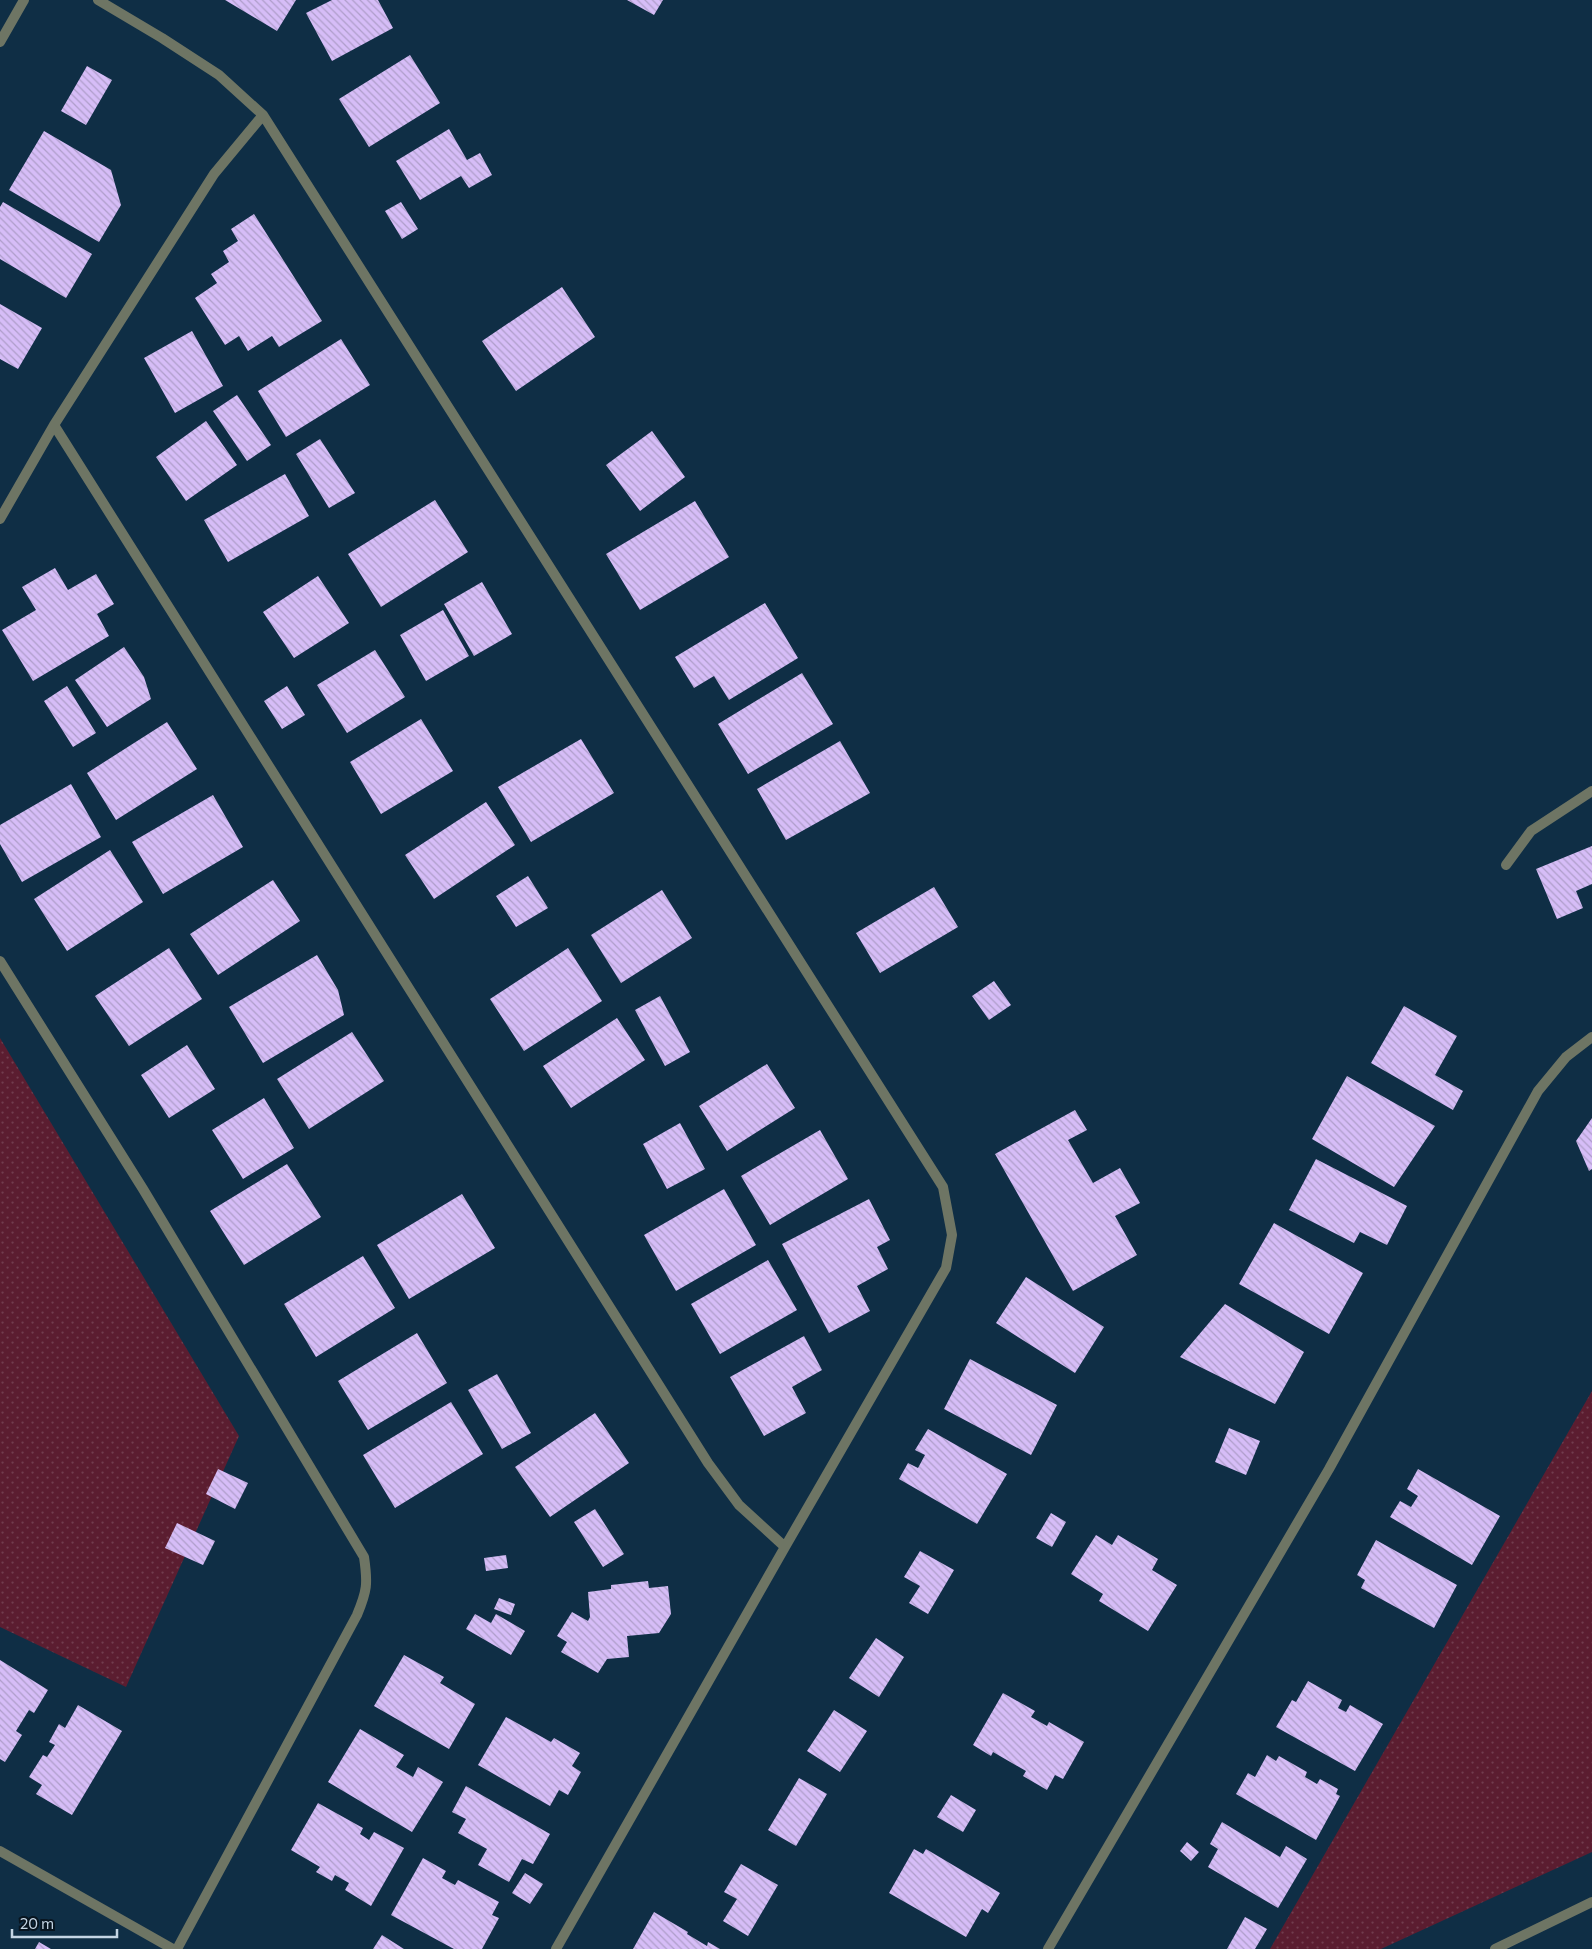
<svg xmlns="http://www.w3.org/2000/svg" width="1592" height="1949" font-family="Commissioner,sans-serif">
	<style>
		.grass { fill: url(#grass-dots) }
		.building { fill: url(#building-back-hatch) }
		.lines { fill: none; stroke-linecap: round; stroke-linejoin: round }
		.minor { stroke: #6e7564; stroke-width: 10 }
	</style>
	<defs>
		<pattern id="grass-dots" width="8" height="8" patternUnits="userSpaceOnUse" patternTransform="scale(1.25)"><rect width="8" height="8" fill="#5b1d30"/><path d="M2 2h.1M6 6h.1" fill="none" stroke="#713d4e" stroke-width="1.8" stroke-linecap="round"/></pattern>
		<pattern id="building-back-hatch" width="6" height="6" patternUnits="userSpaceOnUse" patternTransform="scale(1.25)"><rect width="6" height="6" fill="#d6bdf7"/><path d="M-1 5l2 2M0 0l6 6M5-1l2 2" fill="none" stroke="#af9eca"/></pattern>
	</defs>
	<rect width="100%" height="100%" fill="#0f2e45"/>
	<path class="grass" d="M0 1038 239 1436 126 1687 0 1627Z
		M1592 1391V1852L1381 1949H1270Z"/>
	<path class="building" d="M225 0H296L277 31Z
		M332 0H378L393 28 332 61 306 13Z
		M627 0H663L654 15Z
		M410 55 440 103 369 147 339 99Z
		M87 66 112 80 86 125 61 111Z
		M449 129 467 160 480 153 492 175 469 188 461 176 420 200 396 161Z
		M44 131 111 170 121 205 99 242 9 190Z
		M3 202 92 254 66 298 0 259V207Z
		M401 202 418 229 402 239 385 211Z
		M254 214 322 321 279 347 272 336 248 351 239 336 225 345 195 298 217 283 211 274 229 262 223 251 238 241 231 229Z
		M562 287 595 337 516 391 482 341Z
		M0 304 42 328 18 369 0 359Z
		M192 331 223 386 175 413 144 358Z
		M341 339 370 385 286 437 258 391Z
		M237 395 271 445 247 461 213 411Z
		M206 421 237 465 186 501 156 457Z
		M652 431 685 477 640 511 606 465Z
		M320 439 355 493 329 508 296 454Z
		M285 474 309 516 228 562 204 520Z
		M435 500 468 552 381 607 348 554Z
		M695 501 729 557 640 610 606 554Z
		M55 568 68 590 96 574 114 604 97 614 109 636 33 681 2 630 36 610 22 587Z
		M318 576 349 623 294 658 263 612Z
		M482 582 512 634 474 656 444 604Z
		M765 603 798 658 729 700 714 676 694 688 675 657Z
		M443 610 469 656 426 681 400 635Z
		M124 647 144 677 151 699 107 727 75 680Z
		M375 650 405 697 347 733 317 685Z
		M802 673 833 724 748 774 718 724Z
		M67 686 96 733 73 747 44 701Z
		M287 686 305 715 282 729 264 701Z
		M421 719 453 771 381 814 350 762Z
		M167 722 197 769 116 820 87 773Z
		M581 739 614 793 531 842 498 787Z
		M840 741 870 793 786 840 757 789Z
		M71 784 101 837 22 882 0 844V825Z
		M213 795 243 847 163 894 132 842Z
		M486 802 515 845 434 899 405 855Z
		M1592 846V884L1576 891 1583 908 1557 919 1536 869Z
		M110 850 143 902 67 951 34 899Z
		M528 876 548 908 516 927 496 896Z
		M273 880 300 921 218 975 190 934Z
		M934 887 958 927 880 973 856 933Z
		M662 890 692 938 621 983 591 935Z
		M169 948 202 999 129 1046 95 996Z
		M568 948 602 1001 524 1051 490 999Z
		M317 955 338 990 344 1015 263 1063 229 1007Z
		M994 981 1011 1005 989 1020 972 996Z
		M660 996 690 1052 665 1066 635 1010Z
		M1404 1006 1457 1036 1435 1075 1463 1091 1453 1110 1371 1063Z
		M617 1018 645 1060 571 1108 543 1066Z
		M352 1032 384 1081 309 1129 277 1079Z
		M187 1045 215 1089 169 1118 141 1075Z
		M767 1064 795 1108 727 1151 699 1106Z
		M1347 1076 1435 1126 1394 1187 1312 1139Z
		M264 1098 294 1148 243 1179 212 1130Z
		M1075 1110 1087 1130 1068 1140 1093 1183 1120 1168 1140 1203 1115 1216 1137 1255 1073 1291 995 1154Z
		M1592 1118V1169L1589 1171 1576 1141Z
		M680 1123 705 1169 667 1189 643 1144Z
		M820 1130 848 1179 770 1225 741 1176Z
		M1316 1159 1407 1206 1387 1245 1360 1232 1354 1243 1289 1210Z
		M287 1164 321 1217 244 1265 210 1211Z
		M724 1189 756 1245 676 1291 644 1235Z
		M462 1194 495 1248 409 1299 377 1245Z
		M869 1199 890 1240 877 1247 888 1269 857 1286 870 1311 829 1333 782 1244Z
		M1274 1223 1363 1273 1329 1334 1239 1284Z
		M363 1256 395 1308 316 1357 284 1304Z
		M768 1260 797 1310 720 1354 691 1304Z
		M1026 1277 1104 1327 1075 1373 996 1323Z
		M1225 1304 1304 1352 1275 1404 1180 1357Z
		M417 1333 447 1383 368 1430 338 1381Z
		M804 1336 822 1370 792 1387 806 1413 764 1436 730 1377Z
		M970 1359 1057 1405 1031 1455 944 1409Z
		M497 1374 531 1433 502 1449 468 1390Z
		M451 1402 483 1454 395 1508 363 1455Z
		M595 1413 629 1463 550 1517 515 1467Z
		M1229 1428 1260 1441 1246 1475 1215 1462Z
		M928 1429 1007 1474 977 1524 899 1479 908 1463 918 1468 925 1455 915 1450Z
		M218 1469 248 1483 235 1509 206 1494Z
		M1418 1469 1500 1516 1472 1565 1390 1517 1400 1501 1411 1507 1418 1496 1407 1489Z
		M595 1509 624 1554 603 1567 574 1522Z
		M1051 1513 1066 1522 1052 1547 1036 1538Z
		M177 1523 215 1541 203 1565 165 1548Z
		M1096 1535 1112 1545 1118 1535 1158 1559 1152 1570 1177 1585 1148 1631 1099 1601 1103 1594 1071 1574Z
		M1376 1540 1457 1585 1434 1628 1361 1588 1365 1580 1357 1575Z
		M920 1551 954 1570 928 1614 909 1603 920 1586 904 1577Z
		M506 1555 508 1568 486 1571 484 1558Z
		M648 1581 649 1588 668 1586 671 1614 659 1633 627 1636 629 1657 607 1659 598 1673 561 1652 567 1642 557 1636 572 1612 588 1621 590 1617 588 1592 611 1589V1585Z
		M499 1598 515 1604 511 1615 494 1609Z
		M475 1614 491 1623 496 1614 525 1631 511 1655 466 1629Z
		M876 1638 904 1657 879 1697 849 1678Z
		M404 1655 444 1677 440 1683 475 1704 449 1749 374 1706Z
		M0 1660 48 1690 34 1713 29 1710 16 1731 22 1735 5 1762 0 1759Z
		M1308 1681 1342 1700 1338 1708 1346 1712 1350 1705 1383 1724 1355 1771 1276 1727 1292 1700 1296 1702Z
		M1003 1693 1035 1711 1031 1717 1047 1726 1049 1722 1084 1742 1063 1779 1055 1775 1047 1790 1023 1776 1026 1771 993 1752 991 1756 973 1745Z
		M78 1705 122 1731 72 1815 36 1794 42 1785 29 1777 43 1755 47 1757 55 1745 49 1742 59 1724 65 1728Z
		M834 1710 867 1731 840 1772 807 1751Z
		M506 1717 551 1742 554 1738 580 1753 572 1766 581 1772 568 1795 559 1790 550 1806 478 1765Z
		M360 1729 404 1755 396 1767 413 1777 418 1767 443 1782 412 1832 328 1782Z
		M1267 1755 1276 1761 1279 1756 1307 1772 1305 1777 1317 1784 1320 1779 1338 1789 1336 1794 1340 1796 1316 1840 1236 1794 1248 1773 1255 1777Z
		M799 1778 827 1794 796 1846 768 1830Z
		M466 1786 550 1834 533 1864 522 1859 509 1882 478 1865 487 1849 458 1833 466 1819 452 1812Z
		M951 1795 976 1810 963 1832 937 1817Z
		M318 1803 363 1828 360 1834 369 1840 374 1832 404 1848 371 1906 345 1890 349 1883 335 1875 332 1881 316 1872 320 1867 291 1850Z
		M1222 1822 1280 1857 1286 1846 1307 1859 1278 1908 1208 1867 1218 1849 1210 1844Z
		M1187 1842 1199 1852 1191 1861 1180 1851Z
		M914 1849 923 1854 926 1849 1000 1893 988 1913 982 1909 966 1937 889 1893Z
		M423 1858 446 1871 442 1878 455 1885 458 1880 499 1902 492 1915 499 1918 482 1949H454L391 1915Z
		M741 1864 778 1885 748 1936 723 1921 737 1899 724 1892Z
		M525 1873 543 1884 530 1904 512 1893Z
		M654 1912 688 1932 687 1934 707 1946 708 1942 720 1949H633Z
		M1245 1917 1267 1929 1255 1949H1227Z
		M382 1935 404 1949H373Z
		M39 1942 51 1949H35Z"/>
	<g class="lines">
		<path class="minor" d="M98 0 162 38 219 75 263 115 943 1187 952 1235 946 1268 785 1547 556 1949
			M0 42 24 0
			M54 425 708 1463 739 1505 785 1547
			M0 519 54 425 214 174 263 115
			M1506 865 1531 831 1592 791
			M0 961 143 1189 364 1557C368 1584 367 1591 357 1615L177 1949
			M0 1851 173 1949
			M1048 1949 1329 1469 1538 1091 1566 1057 1592 1037
			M1495 1949 1592 1902"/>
	</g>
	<path d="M12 1929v8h105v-8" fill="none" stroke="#c4d5e4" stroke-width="2.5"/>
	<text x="20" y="1929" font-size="15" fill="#c4d5e4" stroke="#081520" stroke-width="4" paint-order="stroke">20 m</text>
</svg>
